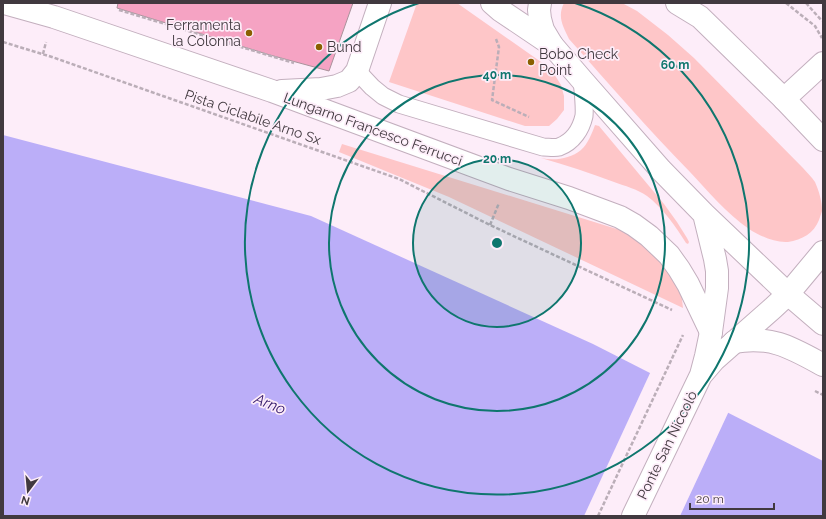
<svg xmlns="http://www.w3.org/2000/svg" width="826" height="519" font-family="Raleway,sans-serif">
	<style>
		.green { fill: #fec6c8 }
		.water { fill: #bbaef8 }
		.pier { fill: #fdedf9 }
		.building { fill: #f5a3c3; stroke: #a9929b }
		.lines { fill: none; stroke-linecap: round; stroke-linejoin: round }
		.service-casing { stroke: #c3afbe; stroke-width: 19 }
		.minor-casing { stroke: #c3afbe; stroke-width: 24 }
		.tertiary-casing { stroke: #c3afbe; stroke-width: 24 }
		.primary-casing { stroke: #c3afbe; stroke-width: 24 }
		.path { stroke: #bbaeb8; stroke-width: 2.5; stroke-dasharray: 4 2; stroke-linecap: butt }
		.service { stroke: #fff; stroke-width: 17 }
		.minor { stroke: #fff; stroke-width: 22 }
		.tertiary { stroke: #fff; stroke-width: 22 }
		.primary { stroke: #fff; stroke-width: 22 }
		.ring { fill: none; stroke: #0f766e; stroke-width: 2 }
		.poi-dot { fill: #8a5f00; stroke: #fdedf9; stroke-width: 1.5 }
		.labels { text-anchor: middle; dominant-baseline: central; stroke-width: 3.5; stroke-linejoin: round; paint-order: stroke }
		.poi-label { font-size: 14px; fill: #41393f; stroke: #fdedf9; text-anchor: start }
		.street-label { font-size: 14px; fill: #41393f; stroke: #fdedf9 }
		.water-label { font-size: 15px; font-style: italic; fill: #321669; stroke: #fdedf9 }
		.centre { fill: #0f766e; stroke: #fdedf9; stroke-width: 2 }
		.ring-label { font-size: 12px; text-anchor: middle; font-weight: bold; fill: #0f766e; stroke: #fdedf9; stroke-width: 3.5; stroke-linejoin: round; paint-order: stroke }
	</style>
	<rect width="100%" height="100%" fill="#fdedf9"/>
	<path class="green" d="M417 3H457L551 69 561 85 564 96V110L557 119 549 126H525L389 82Z
		M564 3H622L637 11 668 35 694 58 803 168C807 173 812 177 815 182 819 191 822 201 822 211 821 214 820 217 819 220 814 233 802 240 788 242 775 243 760 236 749 229 726 213 708 191 690 172 648 129 609 84 569 39 563 26 557 17 564 3Z
		M595 125 599 126 664 204 677 222 687 238 689 242 688 244 686 243C677 228 662 207 647 196 637 189 625 186 614 182 590 173 566 165 541 158 554 161 570 159 581 150 588 144 592 133 595 125Z
		M342 144 620 230 642 243 669 266 680 282 683 308 449 197 339 152Z"/>
	<path class="water" d="M3 135 311 216 593 344 823 461V516H3Z"/>
	<path class="pier" d="M651 371 729 411 680 516H584Z"/>
	<path class="building" d="M118 3H353L329 71 270 55 117 8Z"/>
	<g class="lines">
		<g class="service-casing">
			<path id="service" d="M357 71 372 87 383 96 399 104 543 147C548 147 555 148 559 147 573 142 581 129 584 116 585 106 583 91 582 80"/>
		</g>
		<g class="minor-casing">
			<path id="minor" d="M784 99 823 63
				M788 294 823 324
				M734 342C771 335 792 348 823 365"/>
		</g>
		<g class="tertiary-casing">
			<path id="tertiary" d="M4 3 54 17 272 91 509 179 569 198 620 217 634 225 649 236 669 255 679 269 688 284 711 332
				M492 3 500 10 552 45
				M282 91 321 89 337 86 349 81 357 71 380 3"/>
		</g>
		<g class="primary-casing">
			<path id="primary" d="M540 3 539 10 540 19 543 30 552 45 582 80 661 170 704 214 788 294
				M677 3 700 17 784 99 823 140
				M702 374 714 360 773 308 788 294 823 252
				M633 516 701 375 706 356 711 332 717 288V271L715 259 704 214"/>
		</g>
		<path class="path" d="M786 3 815 26 822 38
			M806 3 822 21
			M119 10 294 63
			M496 39 499 47 492 100 529 117
			M3 42 52 57 399 179 490 225 672 310
			M43 54 46 42
			M490 225 499 203
			M815 391 823 395
			M598 516 683 335"/>
		<use href="#service" class="service"/>
		<use href="#minor" class="minor"/>
		<use href="#tertiary" class="tertiary"/>
		<use href="#primary" class="primary"/>
	</g>
	<circle cx="497" cy="243" r="84" fill="#0f766e" fill-opacity=".12"/>
	<g class="ring">
		<circle cx="497" cy="243" r="84"/>
		<circle cx="497" cy="243" r="168"/>
		<path d="M575 3A252 252 0 1 1 419 3"/>
	</g>
	<g class="poi-dot">
		<circle cx="249" cy="33" r="4"/>
		<circle cx="319" cy="47" r="4"/>
		<circle cx="531" cy="62" r="4"/>
	</g>
	<g class="labels">
		<g class="poi-label">
			<text x="241" y="25" text-anchor="end">Ferramenta<tspan x="241" dy="16">la Colonna</tspan></text>
			<text x="327" y="47">Bund</text>
			<text x="539" y="54">Bobo Check<tspan x="539" dy="16">Point</tspan></text>
		</g>
		<g class="street-label">
			<text transform="translate(253 117) rotate(19)">Pista Ciclabile Arno Sx</text>
			<text transform="translate(373 129) rotate(20)">Lungarno Francesco Ferrucci</text>
			<text transform="translate(667 445) rotate(-64)">Ponte San Niccolò</text>
		</g>
		<g class="water-label">
			<text transform="translate(270 404) rotate(22)">Arno</text>
		</g>
	</g>
	<circle cx="497" cy="243" r="6" class="centre"/>
	<g class="ring-label">
		<text x="675" y="69">60 m</text>
		<text x="497" y="79">40 m</text>
		<text x="497" y="163">20 m</text>
	</g>
	<rect width="826" height="519" fill="none" stroke="#41393f" stroke-width="8"/>
	<g transform="translate(28 491) rotate(196)" stroke="#fdedf9" stroke-width="3" paint-order="stroke">
	<path d="M0-3L7 15L0 10L-7 15Z" fill="#41393f"/>
	<text y="-6" font-size="11" font-weight="bold" text-anchor="middle" fill="#41393f">N</text>
	</g>
	<path d="M690 503v6h84v-6" fill="none" stroke="#41393f" stroke-width="2"/>
	<text x="696" y="503" font-size="12" fill="#41393f" stroke="#fdedf9" stroke-width="3" paint-order="stroke">20 m</text>
</svg>
